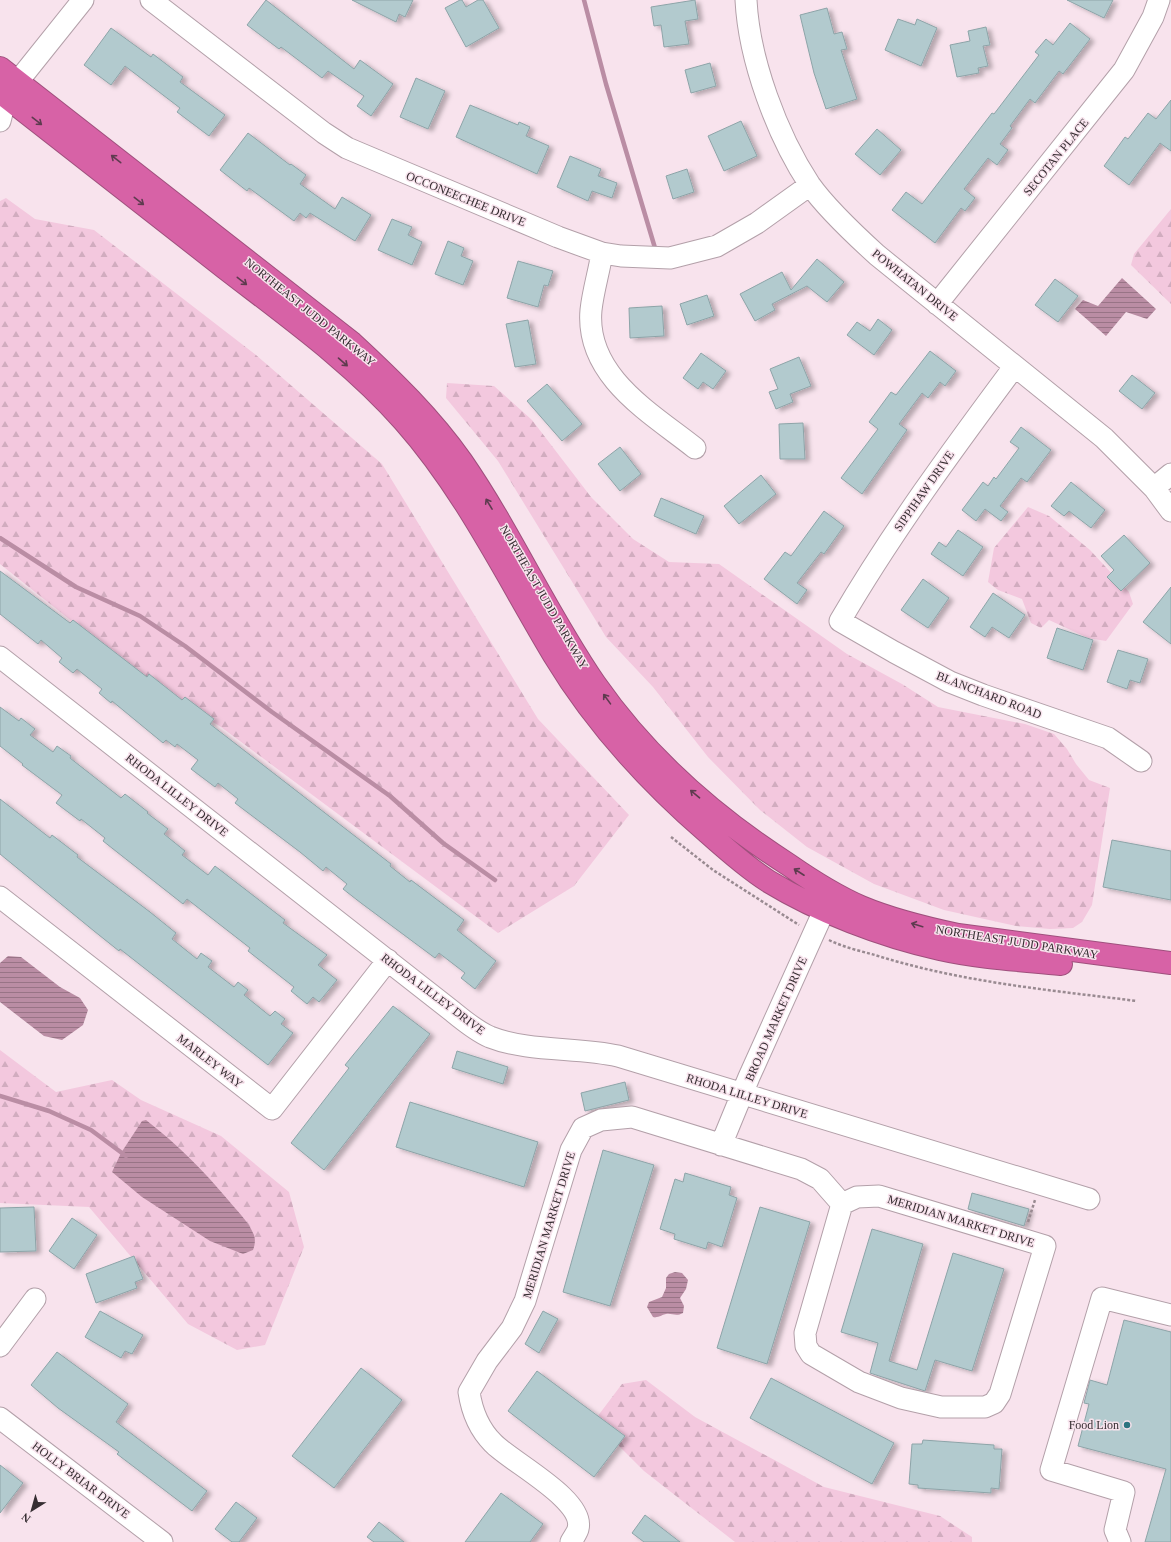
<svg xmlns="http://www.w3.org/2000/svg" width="1171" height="1542" font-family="Georgia,serif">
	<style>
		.forest { fill: url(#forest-firs) }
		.water { fill: url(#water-rules) }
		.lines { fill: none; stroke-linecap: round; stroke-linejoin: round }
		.stream { stroke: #ba8da4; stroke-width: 4.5 }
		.building { fill: #b2cace; stroke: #8da4a8; filter: url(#shadow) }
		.minor-casing { stroke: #b3a0a9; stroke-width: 23 }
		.highway-casing { stroke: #9f507d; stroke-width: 24 }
		.path { stroke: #998a91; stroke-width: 2.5; stroke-dasharray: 3 2; stroke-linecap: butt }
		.minor { stroke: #fff; stroke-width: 21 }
		.highway { stroke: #d762a6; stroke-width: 22 }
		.oneway { stroke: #5e3b4f }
		.poi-dot { fill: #2d747f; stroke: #f8e3ed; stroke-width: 1.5 }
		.labels { text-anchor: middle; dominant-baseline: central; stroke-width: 3; stroke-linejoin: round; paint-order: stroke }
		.street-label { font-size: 12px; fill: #362e32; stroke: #f8e3ed }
		.poi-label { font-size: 12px; fill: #362e32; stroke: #f8e3ed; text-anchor: end }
	</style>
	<defs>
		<pattern id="forest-firs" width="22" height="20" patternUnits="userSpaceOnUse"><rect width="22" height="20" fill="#f3c8de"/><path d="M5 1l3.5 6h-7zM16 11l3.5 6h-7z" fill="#d1acbf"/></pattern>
		<pattern id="water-rules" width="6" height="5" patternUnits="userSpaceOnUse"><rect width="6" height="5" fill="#ba8da4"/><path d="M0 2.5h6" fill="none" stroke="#987486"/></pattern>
		<filter id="shadow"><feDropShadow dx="4.5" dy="2.5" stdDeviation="2" flood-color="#0004"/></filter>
	</defs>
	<rect width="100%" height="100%" fill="#f8e3ed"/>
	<path class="forest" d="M6 198 35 219 94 230 256 355 382 464 538 719 629 815 574 886 498 933 221 727 148 682 0 564V201Z
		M1171 209V304L1131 265 1134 254Z
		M447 383 494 386 532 420 591 497 633 539 669 562 719 564 847 654 902 684 938 707 1025 724 1054 734 1067 749 1076 764 1089 780 1110 788 1092 905 1082 922 1073 928 1050 929 1016 926 944 910 874 884 807 847 760 810 708 757 653 687 606 637 498 461 446 398Z
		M1028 507 1049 516 1090 550 1129 592 1133 604 1106 641 1088 638 1049 620 1041 628 1031 623 1022 599 998 590 988 582 994 548Z
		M0 1050 56 1092 112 1080 141 1100 221 1136 289 1192 304 1247 265 1345 237 1350 188 1324 89 1207 0 1203Z
		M646 1380 695 1417 824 1487 940 1516 972 1537V1542H735L644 1471 594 1421 622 1384Z"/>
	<path class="water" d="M1122 278 1156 309 1147 319 1126 312 1106 336 1075 309 1083 300 1098 306Z
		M8 956 21 957 60 987 80 998 88 1010 83 1025 62 1040 44 1036 0 1002V963Z
		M146 1120C177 1144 204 1171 229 1201 237 1211 248 1221 253 1233 256 1238 255 1245 253 1250L243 1254 210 1241 142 1197 112 1172 121 1153 142 1121Z
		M675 1272 682 1273 688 1280 686 1289 680 1298 684 1306 683 1313C676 1317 672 1313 666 1314 661 1315 659 1318 653 1317L647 1307 649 1302 662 1297 666 1288V1278L669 1274Z"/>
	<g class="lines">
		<path class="stream" d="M584 0 606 84 655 248
			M0 538 76 587 140 616 185 646 272 712 390 796 443 843 495 880
			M0 1096 49 1111 91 1130 126 1156"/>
	</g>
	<path class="building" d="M266 0 354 69 360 60 393 84 371 116 357 106 364 96 328 71 322 78 281 47 279 49 247 25Z
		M352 0H413L405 17 399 14 396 22Z
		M460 0H462L466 7 478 0H483L499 28 466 47 445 8Z
		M695 0 698 19 685 21 689 44 664 47 661 25 654 26 651 7Z
		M1067 0H1113L1104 18Z
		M827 8 834 34 842 32 847 49 841 50 857 99 826 109 814 73 800 15Z
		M898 19 915 25 917 19 937 28 921 66 885 50Z
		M1070 23 1090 39 1063 74 1059 71 1035 103 1030 99 1010 126 1012 128 1000 144 1008 150 997 165 988 158 964 189 975 198 965 211 961 208 935 243 892 210 906 192 922 204 992 113 994 114 1039 55 1035 52 1046 39 1053 45Z
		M986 27 990 45 983 46 988 66 978 68 979 73 957 77 950 45 970 41 968 31Z
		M111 28 151 57 153 54 183 77 180 82 225 115 209 136 177 112 180 108 125 66 111 85 84 65Z
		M710 63 716 86 691 93 685 70Z
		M416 78 445 91 428 129 400 117Z
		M1171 100V151L1160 143 1129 185 1104 166 1125 137 1128 139 1148 113 1156 119Z
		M470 105 518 125 519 122 530 127 526 136 549 146 537 174 456 137Z
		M741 121 757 156 724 171 708 136Z
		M877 129 901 150 880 175 855 154Z
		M248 133 290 165 291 164 306 175 300 184 335 209 342 197 371 215 355 241 310 213 306 218 300 213 294 221 249 188 247 191 220 170Z
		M570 156 601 169 598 176 617 183 612 198 592 191 588 201 557 187Z
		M687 169 694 192 673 199 666 176Z
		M392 219 412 227 408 235 422 242 412 265 378 250Z
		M448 241 464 248 461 256 473 261 463 285 435 274Z
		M817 259 844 282 827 302 807 286 772 304 775 310 755 321 740 294 782 272 791 290Z
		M518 261 553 271 548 286 544 285 538 307 507 298Z
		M1055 279 1078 296 1058 322 1035 305Z
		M707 295 714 316 687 325 680 304Z
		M662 306 664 336 630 338 629 308Z
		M878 319 892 330 874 355 847 335 857 322 870 331Z
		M528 320 536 364 515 367 506 324Z
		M930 351 956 371 945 386 940 382 928 398 922 393 899 424 907 430 862 494 841 478 878 429 869 422 891 392 896 395Z
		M701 353 726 371 713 389 703 382 698 389 683 378Z
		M799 357 811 386 790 394 793 402 776 409 769 392 778 389 770 369Z
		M1132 375 1155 393 1142 409 1119 391Z
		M547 384 582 424 562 441 527 401Z
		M803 423 805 459H780L779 424Z
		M1021 427 1051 450 1027 482 1021 478 1000 506 1008 512 1001 521 985 509 976 521 962 510 983 482 988 486 994 477 996 479 1019 448 1010 442Z
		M620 447 641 474 620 491 598 464Z
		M761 475 776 494 739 524 724 506Z
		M1071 482 1105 510 1091 528 1069 511 1064 516 1051 506Z
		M661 498 704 516 696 534 654 516Z
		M824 511 844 526 824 554 821 552 797 583 807 590 797 604 764 579 785 552 791 556Z
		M958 530 983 547 963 576 931 554 939 542 946 547Z
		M1124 535 1150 563 1121 591 1107 577 1114 570 1101 556Z
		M0 571 70 623 73 620 147 677 149 674 182 700 185 697 214 719 210 724 391 864 390 866 410 882 411 880 464 920 457 930 496 961 475 989 461 978 465 973 439 953 435 958 361 903 343 889 347 884 326 867 323 871 300 852 235 803 238 799 218 783 215 787 191 769 198 760 177 744 175 747 166 740 163 743 112 701 111 703 99 693 102 689 77 669 73 673 59 662 62 658 41 640 38 644 0 614Z
		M923 579 949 598 928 628 901 610Z
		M1171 587V644L1143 622Z
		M993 593 1025 615 1009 638 992 627 985 637 970 627Z
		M1057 628 1093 640 1083 670 1047 658Z
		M1118 650 1148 659 1140 683 1130 680 1127 689 1107 682Z
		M0 707 19 721 21 718 35 729 30 735 53 752 57 746 71 756 70 758 121 798 125 794 148 812 147 813 168 829 164 834 185 851 182 855 208 875 215 866 285 920 283 923 327 955 318 965 337 980 319 1002 313 997 307 1004 291 991 294 987 248 951 250 948 187 899 183 904 103 841 105 838 81 819 80 821 56 803 62 795 22 765 23 764 0 746Z
		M0 799 50 838 52 835 78 855 77 857 150 912 176 933 172 939 197 959 201 953 212 961 208 967 234 987 238 982 248 990 244 995 270 1016 275 1011 285 1019 281 1024 293 1033 268 1065 120 949 119 951 94 931 0 854Z
		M1112 840 1171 851V900L1103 887Z
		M393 1006 430 1034 324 1170 291 1143 349 1068 345 1065Z
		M457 1051 508 1067 503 1084 452 1068Z
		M625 1082 629 1100 585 1111 581 1093Z
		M410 1102 538 1142 524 1187 396 1147Z
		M603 1150 654 1165 610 1306 563 1292Z
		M685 1173 731 1187 729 1195 737 1198 722 1247 708 1242 706 1249 674 1239 675 1234 660 1229 675 1179 683 1182Z
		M972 1193 1029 1209 1024 1226 968 1209Z
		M34 1207 36 1251 0 1252V1208Z
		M760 1207 810 1222 767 1364 717 1348Z
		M72 1218 97 1235 74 1269 49 1251Z
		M872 1229 923 1244 889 1361 917 1370 953 1253 1004 1269 972 1371 935 1360 925 1391 870 1373 878 1343 841 1332Z
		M134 1256 143 1279 135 1282 137 1288 96 1303 86 1274Z
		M100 1311 143 1335 132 1354 125 1351 121 1358 85 1337Z
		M543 1311 558 1319 539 1353 525 1344Z
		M1124 1320 1171 1332V1542H1145L1166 1469 1078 1446 1089 1404 1084 1403 1090 1380 1107 1385Z
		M57 1352 128 1404 116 1422 207 1491 192 1511 117 1454 119 1452 58 1408 31 1385Z
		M361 1368 402 1400 334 1488 292 1456Z
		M537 1371 625 1436 594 1477 508 1411Z
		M771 1378 894 1443 872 1484 750 1418Z
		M923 1440 994 1445V1449H1002L999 1489 991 1488V1493L918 1488V1485L909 1484 912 1444H922Z
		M0 1465 23 1483 0 1513Z
		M501 1493 543 1524 530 1542H465Z
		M236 1502 257 1518 239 1542H232L215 1529Z
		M645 1515 680 1542H644L632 1533Z
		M379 1522 404 1542H374L367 1537Z"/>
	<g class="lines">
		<g class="minor-casing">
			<path id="minor" d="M151 0 324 133 347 148 558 237 602 253 621 256 670 258 717 246 757 223 810 185
				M746 0C749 60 777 135 810 185 827 209 855 235 877 255L1104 438 1154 488 1171 511
				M7 95 83 0
				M0 121 6 97
				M602 253C599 272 593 291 591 310 585 376 651 413 695 448
				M937 304 1124 70 1153 17 1159 0
				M1014 367C953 449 892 532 840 621L894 652 950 682 983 695 1108 738 1141 761
				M1154 488 1171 474
				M0 657 452 1011C463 1020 476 1031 490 1037 528 1052 577 1047 618 1056L1089 1199
				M0 897 272 1109 388 960
				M721 1145 749 1077 831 895
				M0 1346 35 1299
				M0 1418 162 1542
				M571 1542C573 1538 577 1533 578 1529 586 1500 511 1462 493 1443 479 1429 472 1412 469 1392L487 1361 512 1328 525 1301 571 1150 583 1128 601 1120 632 1117 801 1169 820 1179 842 1204 805 1333 806 1346 811 1354 859 1382 901 1398 941 1407H985L994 1403 1000 1394 1045 1246 879 1196 857 1197 842 1204
				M1120 1542 1115 1530 1124 1492 1051 1470 1102 1298 1171 1315"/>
		</g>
		<g class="highway-casing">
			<path id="highway" d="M0 68 352 343C392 380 431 418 462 462 511 533 546 613 595 684 646 757 714 817 789 865 812 881 836 896 861 907 892 920 925 928 958 935L1171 963
				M0 92C75 151 150 210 225 268 287 316 352 362 404 421 466 491 506 575 554 655 595 723 647 780 707 832 726 849 746 867 768 881 819 912 882 936 940 949 980 958 1021 960 1061 964"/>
		</g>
		<path class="path" d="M671 837 713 870 799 925
			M829 940C843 947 860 951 875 955 960 982 1049 990 1137 1001
			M1028 1222 1035 1200"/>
		<use href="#minor" class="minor"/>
		<use href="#highway" class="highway"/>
	</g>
	<defs><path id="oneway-shaft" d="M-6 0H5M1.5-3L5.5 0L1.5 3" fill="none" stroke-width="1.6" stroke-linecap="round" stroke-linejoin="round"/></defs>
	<g class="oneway">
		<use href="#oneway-shaft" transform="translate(37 121) rotate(38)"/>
		<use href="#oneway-shaft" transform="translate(116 159) rotate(-142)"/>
		<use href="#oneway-shaft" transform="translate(139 201) rotate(38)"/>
		<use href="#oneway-shaft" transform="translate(242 281) rotate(38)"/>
		<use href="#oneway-shaft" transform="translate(343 362) rotate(41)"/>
		<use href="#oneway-shaft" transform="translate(489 504) rotate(-121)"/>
		<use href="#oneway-shaft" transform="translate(607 699) rotate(-126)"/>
		<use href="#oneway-shaft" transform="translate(695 794) rotate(-140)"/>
		<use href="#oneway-shaft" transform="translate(799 872) rotate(-147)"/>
		<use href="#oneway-shaft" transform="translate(917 925) rotate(-163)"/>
	</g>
	<circle class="poi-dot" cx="1127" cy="1425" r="4"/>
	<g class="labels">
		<g class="street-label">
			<text transform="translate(1056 157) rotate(-51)">SECOTAN PLACE</text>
			<text transform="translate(466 199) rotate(22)">OCCONEECHEE DRIVE</text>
			<text transform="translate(915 285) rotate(39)">POWHATAN DRIVE</text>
			<text transform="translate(310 312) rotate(39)">NORTHEAST JUDD PARKWAY</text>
			<text transform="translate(924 491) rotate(-55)">SIPPIHAW DRIVE</text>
			<text transform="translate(544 597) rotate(60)">NORTHEAST JUDD PARKWAY</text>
			<text transform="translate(989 695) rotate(21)">BLANCHARD ROAD</text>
			<text transform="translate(177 795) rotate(38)">RHODA LILLEY DRIVE</text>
			<text transform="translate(1017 942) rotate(9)">NORTHEAST JUDD PARKWAY</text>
			<text transform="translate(433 994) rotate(37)">RHODA LILLEY DRIVE</text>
			<text transform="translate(776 1019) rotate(-66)">BROAD MARKET DRIVE</text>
			<text transform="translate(210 1061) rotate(38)">MARLEY WAY</text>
			<text transform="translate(747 1096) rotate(17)">RHODA LILLEY DRIVE</text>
			<text transform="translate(961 1221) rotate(17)">MERIDIAN MARKET DRIVE</text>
			<text transform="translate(549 1225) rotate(-73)">MERIDIAN MARKET DRIVE</text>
			<text transform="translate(81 1480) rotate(37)">HOLLY BRIAR DRIVE</text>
		</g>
		<g class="poi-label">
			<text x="1119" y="1425">Food Lion</text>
		</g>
	</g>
	<g transform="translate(32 1510) rotate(217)" stroke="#f8e3ed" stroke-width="3" paint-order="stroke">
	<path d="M0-3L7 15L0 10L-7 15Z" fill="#362e32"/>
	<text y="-6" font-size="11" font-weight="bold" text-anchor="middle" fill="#362e32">N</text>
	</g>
</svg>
